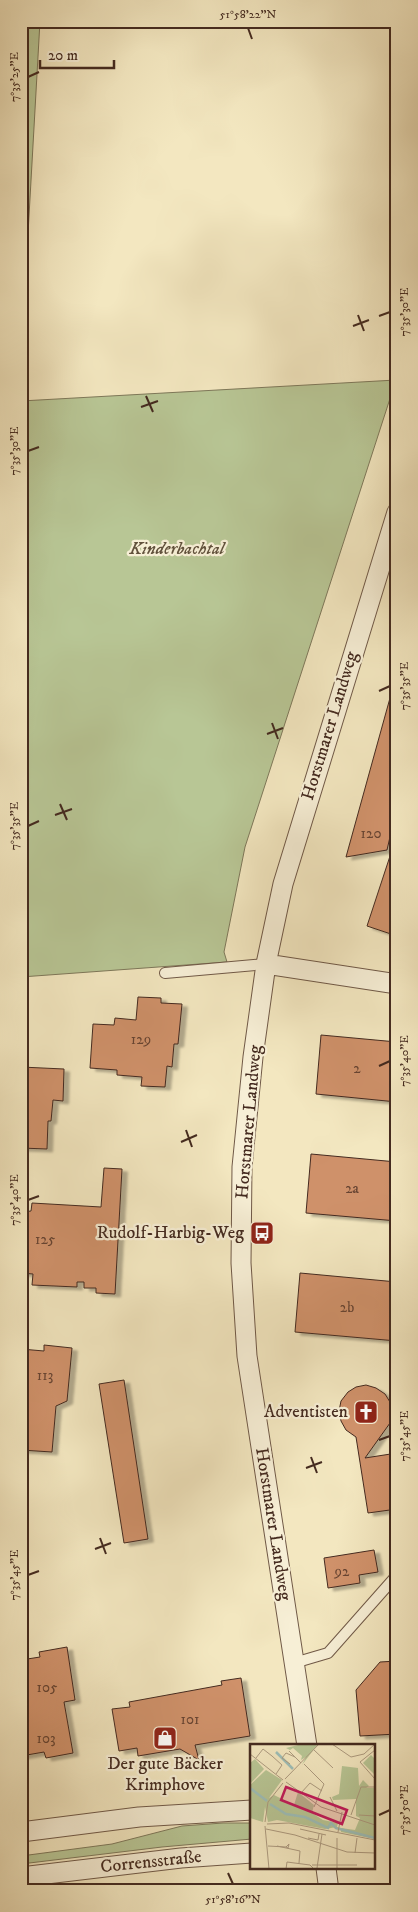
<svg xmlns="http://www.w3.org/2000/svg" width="418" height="1912" font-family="'IM FELL DW Pica',serif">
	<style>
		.green { fill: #b8c695; stroke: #7e785a }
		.building { fill: #cf916b; stroke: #442a1f; filter: url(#shadow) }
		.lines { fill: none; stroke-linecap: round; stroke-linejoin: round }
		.service-casing { stroke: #705947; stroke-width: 12 }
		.minor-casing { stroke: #705947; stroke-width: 21 }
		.service { stroke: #f7efd6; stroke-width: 10 }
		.minor { stroke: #f7efd6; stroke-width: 19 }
		.ticks { fill: none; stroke: #442a1f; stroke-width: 2 }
		.labels { text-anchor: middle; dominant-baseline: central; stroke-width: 4.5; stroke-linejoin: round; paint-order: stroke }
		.number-label { font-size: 15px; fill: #674432 }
		.park-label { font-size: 18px; font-style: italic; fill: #61513c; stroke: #f7efd6 }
		.street-label { font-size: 18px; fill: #442a1f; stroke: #f7efd6 }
		.poi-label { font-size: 18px; fill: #442a1f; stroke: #f7efd6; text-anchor: end }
		.inset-river { fill: none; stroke: #9dbfb9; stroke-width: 2.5 }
		.inset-road { fill: none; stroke: #ad9b80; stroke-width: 1 }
		.view { fill: #c2185b; fill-opacity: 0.15; stroke: #c2185b; stroke-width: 2.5 }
		.inset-edge { fill: none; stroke: #442a1f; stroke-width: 2.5 }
		.neatline { fill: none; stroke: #442a1f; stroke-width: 2 }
		.ticks-label { font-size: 12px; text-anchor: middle; fill: #442a1f }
	</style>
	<defs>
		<filter id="shadow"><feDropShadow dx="5.5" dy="3" stdDeviation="1" flood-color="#0004"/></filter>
	</defs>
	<rect width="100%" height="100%" fill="#f3e7c0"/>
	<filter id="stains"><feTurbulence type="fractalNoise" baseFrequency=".004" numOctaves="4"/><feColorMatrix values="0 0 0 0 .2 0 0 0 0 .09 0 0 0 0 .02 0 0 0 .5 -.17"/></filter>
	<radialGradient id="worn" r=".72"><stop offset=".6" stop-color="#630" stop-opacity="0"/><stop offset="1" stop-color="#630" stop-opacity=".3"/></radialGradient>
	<path class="green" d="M21 21H40L21 358Z
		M396 380 245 847 224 952 227 962 21 977V401Z
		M223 1823H252V1839L162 1847 21 1864V1856L112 1844 182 1826Z"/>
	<path class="building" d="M390 698 397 699V806L387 850 346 857Z
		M393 847 397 848V936L367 926Z
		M138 997 161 998V1003L182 1004 178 1044H174L172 1067 167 1066 165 1087 141 1086 142 1077 117 1075V1070L90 1068 93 1024 114 1025 115 1018 136 1020Z
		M321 1035 397 1042V1102L316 1094Z
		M21 1067 64 1069 63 1101 53 1100 51 1121H48L47 1149 21 1148Z
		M311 1154 397 1162V1221L306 1213Z
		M104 1168 122 1169 115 1294 96 1293V1288H84V1282H77V1287L32 1285 33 1274 21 1273 22 1212 31 1211 32 1203 101 1207Z
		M300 1273 397 1282V1341L295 1332Z
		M44 1345 72 1348 67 1401 56 1406 52 1452 21 1450V1349L44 1351Z
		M124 1380 148 1539 124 1543 99 1384Z
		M366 1385 376 1388 385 1394 390 1402 392 1413 390 1423 365 1458 397 1453V1509L368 1513 356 1437 346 1430 341 1421 339 1411 341 1401 348 1392 356 1387Z
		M374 1550 378 1572 359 1575 360 1583 328 1588 324 1558Z
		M67 1647 75 1700 64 1702 73 1753 46 1758 44 1752 21 1756V1660L40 1657 39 1652Z
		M397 1661V1734L360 1736 356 1690 380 1662Z
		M241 1678 250 1736 195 1745 199 1760 180 1749 138 1756 137 1748 119 1751 112 1709 130 1707 129 1702 222 1685 221 1681Z"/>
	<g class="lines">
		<g class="service-casing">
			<path id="service" d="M165 973 266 964
				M294 1663 328 1653 397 1575"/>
		</g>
		<g class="minor-casing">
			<path id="minor" d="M266 964 397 984
				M307 1746 247 1356 241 1263 242 1167 253 1057 266 964 283 884 397 512
				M21 1832 139 1817 252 1810
				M326 1868 329 1891
				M21 1877 181 1858 252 1853"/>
		</g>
		<use href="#service" class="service"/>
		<use href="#minor" class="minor"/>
	</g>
	<path class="ticks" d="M248 28 252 39M28 77 39 72M358 315 364 331M379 316 390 312M353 326 369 320M146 396 153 412M141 407 158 401M28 451 39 447M379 691 390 686M272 723 278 739M267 734 283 728M60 804 67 820M55 815 72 809M28 826 39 821M379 1066 390 1061M186 1130 192 1147M181 1142 197 1135M28 1200 39 1196M379 1440 390 1436M311 1457 317 1473M306 1468 322 1462M100 1538 106 1554M95 1549 111 1543M28 1575 39 1571M379 1815 390 1810M228 1873 233 1884"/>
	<defs>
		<g id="bus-square" transform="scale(1.25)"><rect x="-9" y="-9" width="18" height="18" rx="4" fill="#8f2418" stroke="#f7efd6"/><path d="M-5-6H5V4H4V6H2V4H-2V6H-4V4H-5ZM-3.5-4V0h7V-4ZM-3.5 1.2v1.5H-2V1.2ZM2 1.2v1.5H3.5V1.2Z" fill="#fff"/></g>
		<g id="church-square" transform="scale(1.25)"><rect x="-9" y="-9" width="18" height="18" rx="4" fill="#8f2418" stroke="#f7efd6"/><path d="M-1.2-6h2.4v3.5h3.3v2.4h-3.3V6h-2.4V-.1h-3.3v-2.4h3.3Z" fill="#fff"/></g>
		<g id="shop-square" transform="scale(1.25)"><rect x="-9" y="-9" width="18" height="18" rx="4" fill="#8f2418" stroke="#f7efd6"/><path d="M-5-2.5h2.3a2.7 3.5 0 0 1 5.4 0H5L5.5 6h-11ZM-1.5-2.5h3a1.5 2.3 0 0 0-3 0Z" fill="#fff"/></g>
	</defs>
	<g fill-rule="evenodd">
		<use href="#bus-square" x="262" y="1233"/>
		<use href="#church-square" x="366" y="1412"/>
		<use href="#shop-square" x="165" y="1738"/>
	</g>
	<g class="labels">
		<g class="number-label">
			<text x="371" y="833">120</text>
			<text x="141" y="1039">129</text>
			<text x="357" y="1068">2</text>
			<text x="352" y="1188">2a</text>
			<text x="45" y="1239">125</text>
			<text x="347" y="1307">2b</text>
			<text x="45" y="1375">113</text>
			<text x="342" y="1571">92</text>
			<text x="47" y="1687">105</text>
			<text x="190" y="1719">101</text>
			<text x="46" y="1738">103</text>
		</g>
		<g class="park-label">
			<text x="177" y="549">Kinderbachtal</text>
		</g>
		<g class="street-label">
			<text transform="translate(330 726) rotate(-73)">Horstmarer Landweg</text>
			<text transform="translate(249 1122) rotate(-85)">Horstmarer Landweg</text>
			<text transform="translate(273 1524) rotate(81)">Horstmarer Landweg</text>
			<text transform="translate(151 1862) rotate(-6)">Corrensstraße</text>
		</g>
		<g class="poi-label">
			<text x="244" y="1233">Rudolf-Harbig-Weg</text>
			<text x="348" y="1412">Adventisten</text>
			<text x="165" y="1764" text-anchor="middle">Der gute Bäcker<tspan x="165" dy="21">Krimphove</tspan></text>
		</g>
	</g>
	<g transform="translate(250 1744)">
		<rect width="125" height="125" fill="#f3e7c0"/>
		<path d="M52 0H68L52 21 56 13 51 16 52 12 43 4 40 6 36 4ZM121 11 125 15 124 30 113 19ZM5 15 14 25 0 40V19ZM92 22 108 24 109 42 113 36 119 42 116 44H125V95L91 88V84L105 86 110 74 106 72V55L83 56 82 53 89 50ZM16 26 32 36 19 54 24 51 44 61 48 48 64 61 62 69 73 76 88 79 87 83 75 85 27 76 18 78 15 63 13 78 0 74V41Z" fill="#b8c695"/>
		<path class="inset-river" d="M26 8 43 25M0 44 17 57M20 60 36 70 55 73 78 84 81 79 86 84 125 94"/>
		<path class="inset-road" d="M82 0 101 13 114 10 125 0M64 6 83 24M125 6 110 18 125 35M39 7 51 19M0 10 33 36M6 14 13 5 22 12 32 21 26 30M40 20 32 14 36 9 45 13M54 20 74 40 64 63M35 35 69 0M36 38 71 63 125 81M51 49 60 39 72 47M80 53 87 67M101 71 111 43H125M109 71 125 72M15 78 18 58 33 39M17 80 39 79 125 96M15 82 19 125M16 85 45 91 97 108 125 109M50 85 76 91M88 88 92 68M58 94 68 96 69 90M18 102 36 103 39 100 38 104 36 103M27 102 50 107 49 119M105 109 107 94M62 121H107M67 124 72 90M36 125 37 118 60 121 64 125M87 125V94"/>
		<path class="view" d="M36 43 97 66 92 80 31 56Z"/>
		<rect width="125" height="125" class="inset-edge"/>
	</g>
	<rect width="418" height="1912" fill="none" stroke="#f3e7c0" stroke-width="55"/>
	<path d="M40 60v8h74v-8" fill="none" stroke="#442a1f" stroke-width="2.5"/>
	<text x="48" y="60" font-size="15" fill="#442a1f" stroke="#f7efd6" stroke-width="4" paint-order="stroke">20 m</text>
	<rect x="28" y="28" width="362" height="1856" class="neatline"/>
	<g class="ticks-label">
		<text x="248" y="18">51°58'22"N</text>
		<text transform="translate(14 77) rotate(-90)" y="4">7°35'25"E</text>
		<text transform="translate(404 312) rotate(-90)" y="4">7°35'30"E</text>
		<text transform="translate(14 451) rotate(-90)" y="4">7°35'30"E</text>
		<text transform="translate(404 686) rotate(-90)" y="4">7°35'35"E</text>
		<text transform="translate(14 826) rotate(-90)" y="4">7°35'35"E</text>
		<text transform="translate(404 1061) rotate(-90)" y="4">7°35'40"E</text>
		<text transform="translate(14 1200) rotate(-90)" y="4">7°35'40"E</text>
		<text transform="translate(404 1436) rotate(-90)" y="4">7°35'45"E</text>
		<text transform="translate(14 1575) rotate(-90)" y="4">7°35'45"E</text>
		<text transform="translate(404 1810) rotate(-90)" y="4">7°35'50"E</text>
		<text x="233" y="1903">51°58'16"N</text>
	</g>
	<rect width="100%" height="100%" filter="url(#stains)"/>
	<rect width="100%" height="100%" fill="url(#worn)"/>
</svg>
